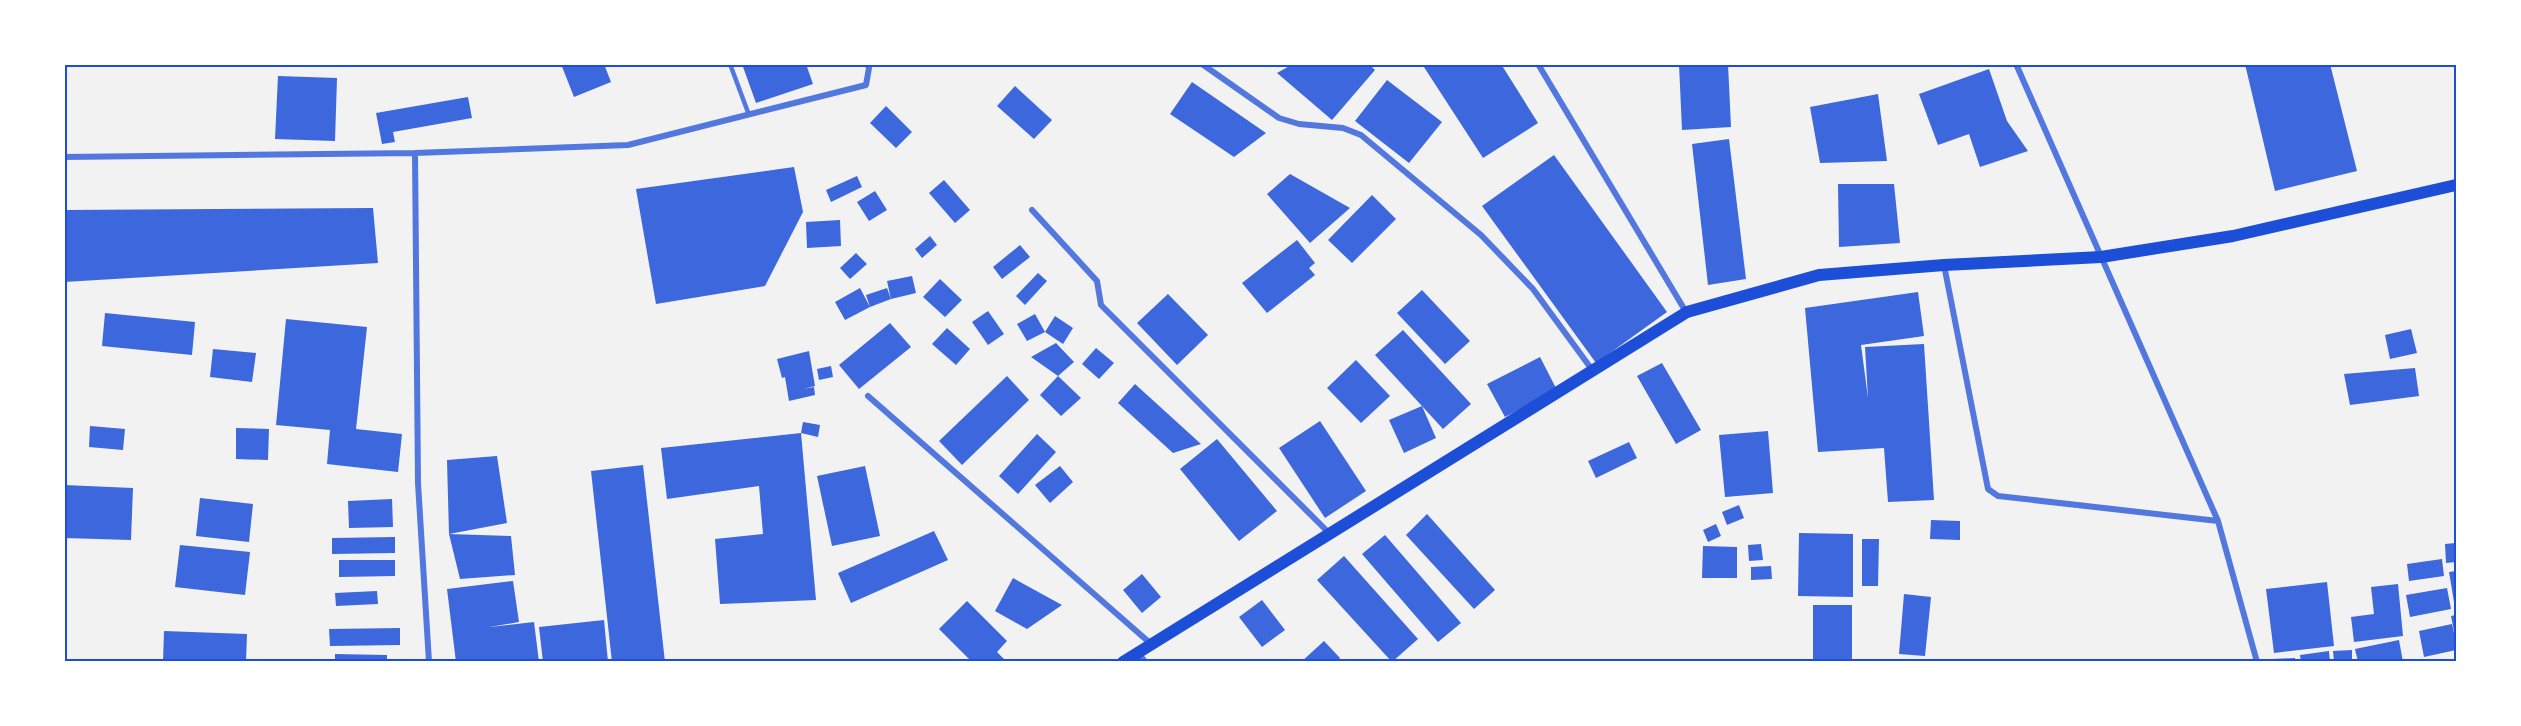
<svg xmlns="http://www.w3.org/2000/svg" width="2521" height="726" font-family="'PT Sans',sans-serif">
	<style>
		.building { fill: #3d67dc }
		.lines { fill: none; stroke-linecap: round; stroke-linejoin: round }
		.service { stroke: #5277de; stroke-width: 4.5 }
		.minor { stroke: #5277de; stroke-width: 6 }
		.secondary { stroke: #1d4ed8; stroke-width: 12 }
		.neatline { fill: none; stroke: #1d4ed8; stroke-width: 2 }
	</style>
	<rect width="100%" height="100%" fill="#f2f2f2"/>
	<path class="building" d="M561 64H604L611 82 574 97Z
		M742 64H806L813 84 756 103Z
		M1293 64H1369L1375 70 1332 120 1277 73Z
		M1422 64H1501L1538 123 1483 158Z
		M1679 64H1728L1731 127 1682 130Z
		M2245 64H2330L2357 171 2275 191Z
		M1989 69 2007 121 2028 151 1980 167 1969 134 1938 145 1919 94Z
		M278 76 337 78 335 141 275 139Z
		M1387 80 1442 122 1409 163 1355 121Z
		M1192 82 1266 133 1234 157 1170 114Z
		M1015 86 1052 120 1034 139 997 106Z
		M1878 94 1887 161 1820 163 1810 107Z
		M468 97 472 118 393 132 395 142 382 144 376 113Z
		M886 106 912 132 896 148 870 123Z
		M1729 139 1746 279 1708 285 1692 144Z
		M1554 155 1667 312 1596 363 1482 206Z
		M794 167 803 212 765 286 656 304 636 189Z
		M1290 174 1350 208 1310 243 1267 194Z
		M857 176 862 187 831 202 826 190Z
		M944 180 970 210 955 223 929 193Z
		M1838 184H1894L1900 243 1839 247Z
		M875 191 887 210 869 221 857 202Z
		M1372 195 1396 219 1352 263 1328 240Z
		M373 208 378 263 64 282V210Z
		M840 220 841 246 807 248 806 222Z
		M930 236 937 245 922 258 915 249Z
		M1297 240 1315 263 1309 268 1315 275 1267 313 1242 283Z
		M1020 245 1030 257 1002 279 993 267Z
		M856 253 867 264 850 279 840 268Z
		M1038 273 1047 281 1025 305 1016 296Z
		M912 276 916 293 891 299 887 281Z
		M940 279 962 300 945 317 923 297Z
		M860 288 870 307 845 320 835 302Z
		M887 288 891 299 870 307 866 295Z
		M1422 290 1470 341 1445 364 1397 313Z
		M1918 292 1924 336 1861 345 1868 398 1865 347 1924 344 1934 500 1888 502 1884 448 1818 452 1805 308Z
		M1168 294 1208 335 1177 365 1137 323Z
		M988 311 1004 334 988 345 972 322Z
		M105 313 195 322 192 355 102 346Z
		M1035 314 1045 332 1055 316 1073 328 1063 344 1045 332 1027 341 1017 324Z
		M286 319 367 327 356 429 402 434 398 472 327 464 330 430 276 425Z
		M890 323 911 347 859 389 839 365Z
		M947 328 970 349 956 365 932 344Z
		M2411 329 2417 353 2390 359 2385 335Z
		M1403 330 1471 404 1443 429 1422 406 1436 438 1404 453 1389 420 1422 406 1375 355Z
		M1056 343 1074 362 1058 376 1031 357Z
		M1096 348 1114 363 1099 379 1082 364Z
		M213 349 256 353 252 382 210 377Z
		M809 351 815 386 804 389 814 387 815 395 789 401 785 377 782 378 777 359Z
		M1540 357 1557 390 1505 417 1487 384Z
		M1356 360 1390 396 1361 423 1327 388Z
		M1662 363 1701 430 1676 444 1637 376Z
		M831 366 833 377 819 380 817 369Z
		M2415 368 2419 396 2350 405 2344 374Z
		M1007 376 1029 400 962 465 939 441Z
		M1058 376 1081 398 1061 416 1040 395Z
		M1135 384 1201 444 1173 453 1118 403Z
		M1320 421 1366 491 1325 518 1279 448Z
		M803 422 820 425 818 437 801 433Z
		M90 426 125 429 123 450 89 447Z
		M236 428 269 429 268 460 236 459Z
		M1768 431 1773 493 1725 497 1719 435Z
		M801 433 816 600 720 604 715 539 763 534 759 486 667 499 661 448Z
		M1037 434 1056 452 1018 494 999 476Z
		M1217 439 1277 511 1239 541 1180 469Z
		M1629 442 1637 458 1596 478 1588 461Z
		M497 456 507 523 449 534 447 460Z
		M643 465 665 662H612L591 471Z
		M865 466 880 536 832 546 817 476Z
		M1060 466 1073 482 1050 503 1035 485Z
		M64 485 133 488 131 540 64 538Z
		M200 498 253 504 249 542 196 536Z
		M392 499 393 527 349 528 348 501Z
		M1739 505 1744 518 1727 525 1722 512Z
		M1427 514 1495 590 1474 609 1406 535Z
		M1931 520 1960 521V540L1930 539Z
		M1716 524 1721 536 1708 542 1703 530Z
		M934 531 948 560 851 603 838 573Z
		M1799 533 1853 534V597L1798 596Z
		M449 534 511 536 515 575 460 579Z
		M1385 535 1461 623 1438 642 1362 554Z
		M395 537V553L332 554V538Z
		M1862 539H1879L1878 586H1862Z
		M2456 543V562L2446 563 2445 544Z
		M1761 544 1763 560 1749 561 1748 545Z
		M180 545 250 552 245 595 175 587Z
		M1703 546 1737 547V578H1702Z
		M1344 556 1418 639 1392 662 1317 580Z
		M2442 559 2444 576 2409 581 2407 564Z
		M339 560H395V576L339 577Z
		M1771 566 1772 579 1751 580V567Z
		M2456 571V608H2455L2449 572Z
		M1142 574 1161 597 1142 613 1123 590Z
		M1013 578 1062 605 1027 629 995 611Z
		M513 581 519 622 490 627 534 622 539 662H456L447 589Z
		M2327 582 2334 646 2274 653 2266 589Z
		M2398 584 2403 636 2354 642 2351 617 2374 614 2371 587Z
		M2447 588 2451 609 2410 617 2406 595Z
		M377 591 378 604 336 606 335 593Z
		M1904 594 1931 597 1925 656 1899 654Z
		M1262 600 1285 630 1262 647 1239 617Z
		M967 601 1007 641 997 652 1007 662H972L939 629Z
		M1813 605H1852V662H1813Z
		M2456 615V636H2455L2451 616Z
		M604 620 608 662H543L539 627Z
		M2452 624 2455 637 2456 636V650L2424 657 2419 631Z
		M400 628V645L330 646 329 629Z
		M164 631 247 634 246 662H163Z
		M2399 640 2403 662H2358L2355 649Z
		M1324 641 1340 658 1337 662H1301Z
		M2352 650V662H2334L2333 651Z
		M2329 651 2330 662H2301L2300 655Z
		M335 654 387 655V662H335Z
		M2295 658V662H2272V659Z"/>
	<g class="lines">
		<path class="service" d="M730 64 749 115"/>
		<path class="minor" d="M1202 64 1279 118 1299 124 1343 128 1361 135 1481 235 1533 289 1593 371
			M1538 64 1686 312
			M2016 64 2218 521 2257 662
			M415 153 418 483 429 662
			M64 157 415 153 628 145 866 85 869 68 867 64
			M1032 210 1097 281 1101 305 1329 533
			M1944 265 1988 489 1998 496 2218 521
			M868 396 1150 643
			M1137 651 1145 662"/>
		<path class="secondary" d="M1123 662 1687 312 1819 275 1944 265 2101 257 2233 236 2456 185"/>
	</g>
	<rect width="2521" height="726" fill="none" stroke="#ffffff" stroke-width="132"/>
	<rect x="66" y="66" width="2389" height="594" class="neatline"/>
</svg>
